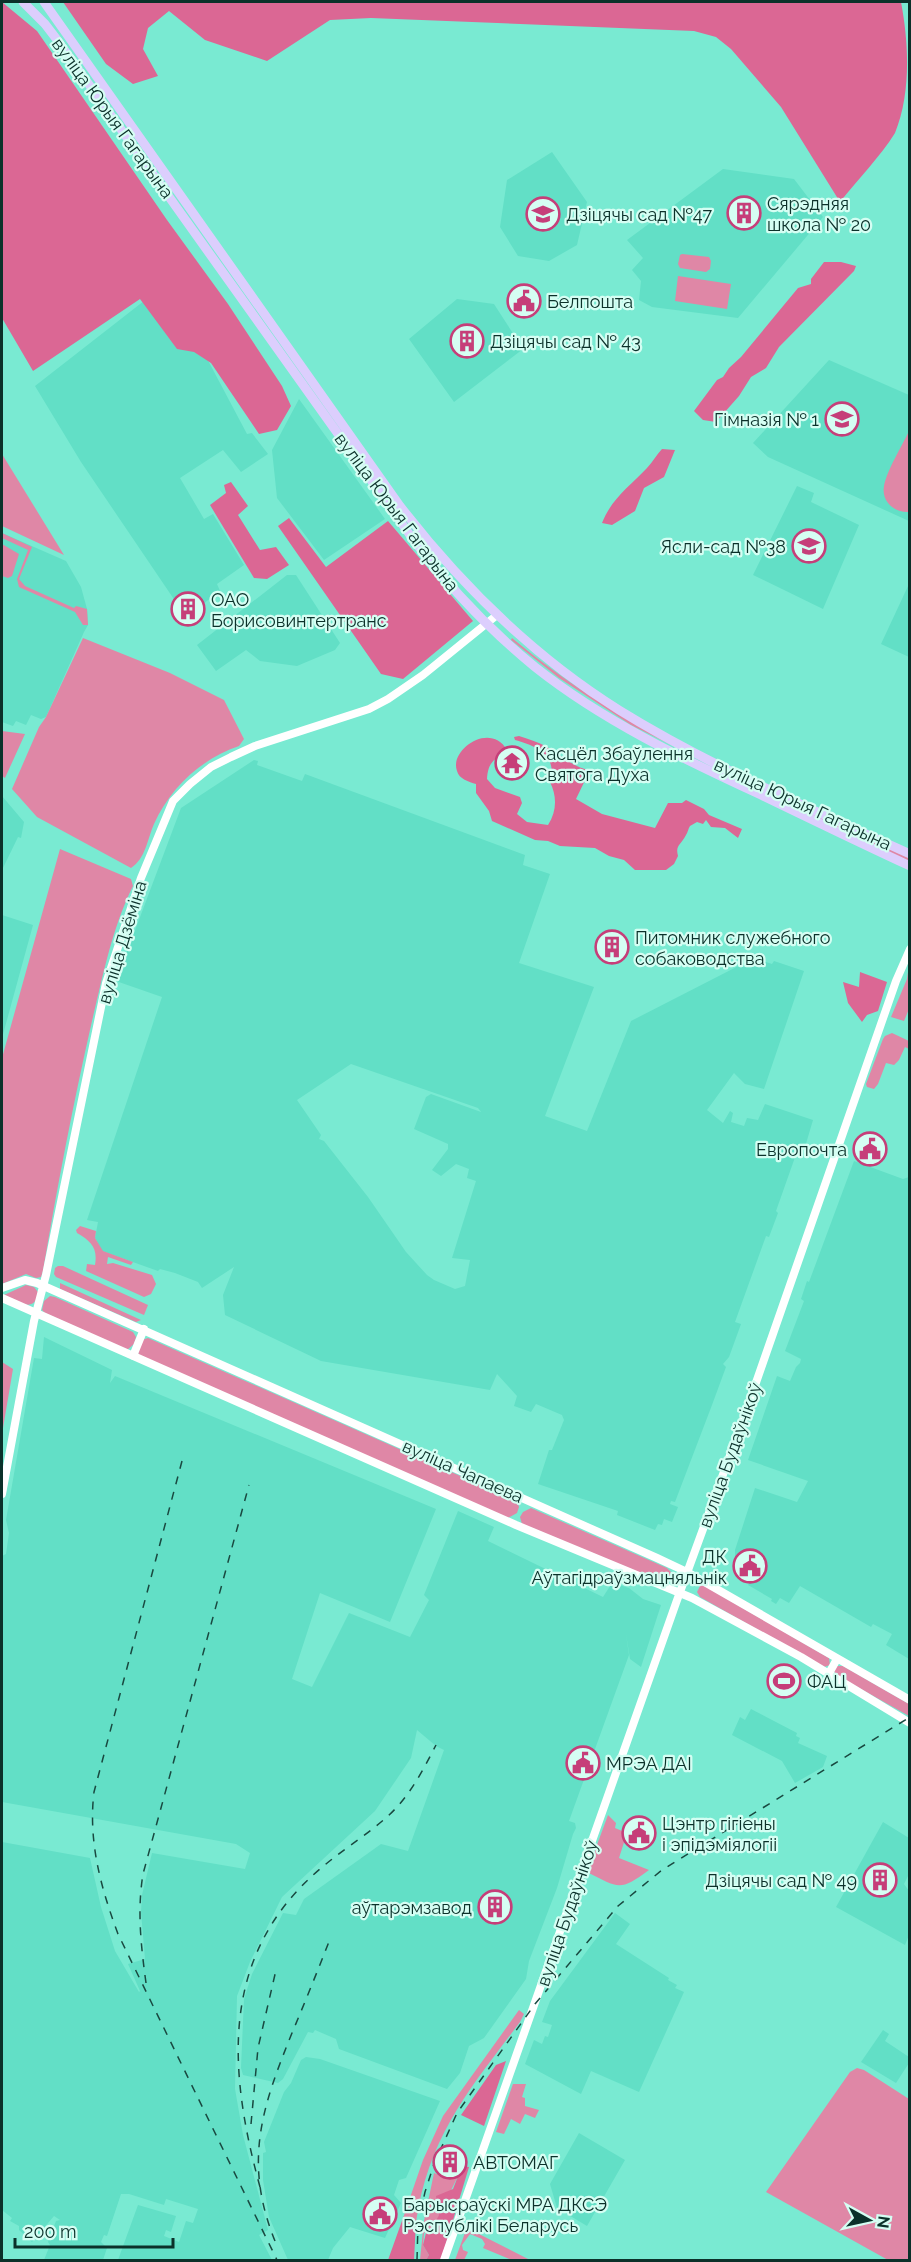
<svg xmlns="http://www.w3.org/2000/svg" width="911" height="2262" font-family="Raleway,sans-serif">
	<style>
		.built { fill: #62dfc6; fill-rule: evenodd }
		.green { fill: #df87a6 }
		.forest { fill: #db6794 }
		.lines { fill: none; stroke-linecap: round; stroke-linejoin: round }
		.secondary { stroke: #fff; stroke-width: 8 }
		.primary { stroke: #dccefd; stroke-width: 9 }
		.rail { stroke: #194940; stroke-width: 1.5; stroke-dasharray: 8 8; stroke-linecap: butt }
		.labels { text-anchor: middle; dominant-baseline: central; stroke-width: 4.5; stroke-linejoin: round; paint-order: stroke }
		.street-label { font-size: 18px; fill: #0b312a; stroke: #d5fef3 }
		.poi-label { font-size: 18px; fill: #0b312a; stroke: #d5fef3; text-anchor: start }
	</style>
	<rect width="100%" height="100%" fill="#79ead2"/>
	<path class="built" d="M552 152 587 202 577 245 549 261 518 256 500 227 507 180Z
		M723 169 794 179 823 217 738 318 652 307 639 300 641 281 632 270 643 258 627 240Z
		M167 283 247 434 252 433 268 454 241 472 223 450 180 478 204 519 213 514 244 565 217 584 220 591 186 617 81 462 35 386Z
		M457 299 494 304 523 349 454 402 409 339Z
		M829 360 909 395V521L768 457 753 443Z
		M299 399 385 519 324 560 277 498 272 450Z
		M797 486 814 493 811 502 859 525 823 609 753 575Z
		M2 533 66 561 81 587 87 609 88 625 84 632 46 717 41 719 31 715 26 725 16 721 13 726 2 722Z
		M287 575H296L340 643 335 650 297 666 260 661 246 650 216 671 197 645Z
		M909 584 910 657H909L881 644Z
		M254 760 258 761 257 765 302 781 305 774 525 855 523 865 550 874 519 963 594 987 545 1116 587 1131 631 1021 754 958 772 964 774 961 804 971 764 1089 745 1084 734 1073 707 1110 723 1123 730 1111 733 1113 731 1122 744 1126 747 1118 758 1120 765 1104 813 1120 805 1147 799 1146 776 1211 778 1213 769 1237 766 1236 735 1322 741 1324 729 1357 723 1364 726 1367 712 1405 675 1502 671 1501 670 1504 678 1507 672 1522 664 1519 662 1525 658 1524 655 1530 617 1515 618 1511 538 1484 549 1450H552L564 1420 562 1415 536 1404 531 1412 514 1406 517 1396 497 1374 490 1390 321 1361 225 1315 223 1295 234 1267 202 1288 198 1282 175 1273 160 1269 158 1271 102 1251 95 1238 98 1222 87 1220 162 997 116 981 181 808ZM351 1064 478 1108 481 1112 431 1094 426 1097 414 1129 448 1144V1149L432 1170 441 1176 456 1164 469 1169 467 1178 476 1181 452 1258 470 1260 465 1286 455 1289 434 1280 427 1275 406 1252 368 1197 324 1141 319 1139 321 1135 297 1100Z
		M2 796 24 822 21 838 18 837 2 870Z
		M2 915 33 925 2 1038Z
		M854 1161 903 1179 909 1177V1659L886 1645 892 1634 873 1624 871 1627 800 1586 789 1603 780 1598 776 1604 771 1601 772 1599 748 1585 753 1577 739 1568 735 1561V1550L755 1488 797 1502 808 1481 748 1460 777 1376 790 1381 796 1367 800 1363 801 1359 785 1351 804 1301 801 1299 807 1281 809 1282Z
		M44 1337 112 1370 110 1383 115 1376 436 1509 390 1622 320 1593 292 1679 312 1687 349 1613 410 1637 429 1600 424 1595 458 1511 494 1527 488 1541 603 1597 612 1583 629 1588 643 1599 661 1605 641 1667 630 1659 626 1634 629 1655 569 1821 575 1823 576 1828 573 1834 557 1888 529 1961 526 1979 484 2038 469 2046 460 2073 447 2089 339 2049 336 2039 315 2030 313 2033 308 2032 283 2079 278 2083 243 2075 241 2068 244 1999 252 1974 283 1913 296 1915 304 1899 381 1844 408 1851 444 1750 436 1746 417 1730 411 1758 375 1811 282 1897 250 1962 237 1996 235 2089 243 2135 268 2230 259 2235 272 2260H118L138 2205 176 2216 171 2232 166 2230 164 2236 179 2242 186 2221 193 2223 198 2209 166 2199 164 2205 129 2194H121L107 2236 104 2235 101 2242 107 2248 103 2260H44L50 2245 48 2242 56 2221 60 2220 54 2216 32 2242 19 2230V2226L10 2221 12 2218 2 2210V1842L90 1858 101 1907 115 1951 139 1992 140 1991 128 1964 145 1959 141 1912 142 1895 152 1853 245 1869 250 1853 236 1844 2 1802V1556L6 1554 9 1533 6 1520 34 1358 42 1359Z
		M751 1709 797 1733 796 1736 800 1738 798 1743 827 1756 823 1767 795 1783 782 1761 732 1735 740 1717 745 1720Z
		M883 1822 909 1838V1874L904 1884 909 1891V1935L905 1945 836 1907Z
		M615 1913 630 1924 616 1944 669 1978 668 1980 677 1985 675 1988 684 1992 639 2092 591 2071 581 2094 525 2064 534 2040 542 2044 545 2036 548 2037 552 2025 542 2022 550 2001Z
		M883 2030 889 2034 885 2041 909 2057V2063L896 2083 861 2062Z
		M306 2057 320 2059 440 2101 406 2178 399 2180 394 2195 401 2203 385 2238 350 2227 333 2248 328 2260H288L269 2217 263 2180V2153L266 2152 264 2142 284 2092 291 2083 301 2060Z
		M579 2133 625 2160 587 2226 557 2208 550 2184Z"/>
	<path class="green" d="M682 254 709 257 711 261 710 269 706 272 680 268 678 264 680 255Z
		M678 276 731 284 727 309 675 301Z
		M909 431V512C895 513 881 502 884 486 887 470 902 446 909 431Z
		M2 454 64 555 2 526Z
		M2 533 32 547 19 579 25 586 74 608 76 606 87 609 88 625H83L75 612 19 587 17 579 28 550 2 538Z
		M2 544 19 554 12 576 8 578 2 576Z
		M83 638 170 673 224 700 244 739 239 746C201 759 170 788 154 824 147 840 146 858 131 868L37 817 12 789 39 727 46 717Z
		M512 638C629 736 772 794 909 858V861L880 849 631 725 559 678 511 640Z
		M2 731 25 734 5 778 2 776Z
		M60 849 131 879 133 886C112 928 103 976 92 1021 73 1104 57 1188 43 1271L41 1277 36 1278 26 1274 2 1284V1058Z
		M909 965V1009L904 1021 891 1017 907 979Z
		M892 1033 909 1041V1049L905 1047 899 1060 894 1065 886 1063 878 1084 874 1089 867 1087 866 1084 883 1039 885 1036Z
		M80 1226 96 1231 95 1238 103 1251 133 1262 131 1265 108 1257 107 1264 113 1263 152 1275 156 1284 151 1294 144 1297 86 1271 87 1264 95 1265C98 1248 91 1241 77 1233L76 1230Z
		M58 1266H63L148 1305 144 1315 56 1277 54 1274 55 1268Z
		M60 1283 141 1320 136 1322 60 1289Z
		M26 1285 34 1287 38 1292C35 1315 17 1301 4 1295Z
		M50 1296 55 1297 133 1332 136 1337 134 1344 127 1350 45 1313 42 1310 44 1301Z
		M148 1338 517 1501 519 1507 517 1513 508 1518 140 1356 138 1353 142 1340Z
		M2 1362 13 1369 2 1434Z
		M531 1508 667 1568 671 1572 667 1584 522 1524 520 1517 523 1512Z
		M701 1584 829 1658 830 1665 824 1667 700 1597 697 1592Z
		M837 1666H843L909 1704V1716L836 1675 834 1671Z
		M608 1815 616 1823 615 1828 627 1833 619 1858 649 1870C619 1892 619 1888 587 1872Z
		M519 2010 524 2014 520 2022C470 2089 429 2135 416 2222L403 2218 423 2160 443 2116Z
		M857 2068 864 2070 909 2099V2260H888L766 2192 850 2072Z
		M513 2084H526L522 2097 525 2098V2106L539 2110 535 2118 525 2114 520 2124 511 2119 504 2134 496 2132Z
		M434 2173 449 2179 458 2176 439 2215 437 2228 424 2233 423 2245 429 2255 426 2260H420L424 2221Z
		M466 2230 475 2232 530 2260H512L483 2248 485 2244 482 2239 470 2234 462 2245 463 2250 468 2252 464 2260H455Z"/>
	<path class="forest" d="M2 2 37 31 167 220 228 304 282 386 291 406 277 430 259 434 211 363 194 352 177 349 140 299 33 371 2 318Z
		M63 2H901C909 44 911 94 895 133 880 157 858 179 840 202L781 107 731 49 716 37 694 31 371 18 330 20 267 61 205 40 169 11 148 28 143 49 158 76 133 84 106 64Z
		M824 262H841L856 266 854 271 779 347 766 368 751 377 739 396 716 422 703 420 694 411 717 380 723 377 729 368 741 357 798 288 811 284V279Z
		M662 449 675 450 664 477 644 488 635 511 612 525 602 523C612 498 629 487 647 468 653 462 656 455 662 449Z
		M231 482 248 506 238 515 260 550 276 547 289 565 267 579 254 578 210 505 226 493 224 485Z
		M289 518 326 567 388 521 473 621 403 679 381 674 278 526Z
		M519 736C528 739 538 742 547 747 559 754 576 769 590 770L576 799 602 814 655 828 668 803H682L686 800 704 809 709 815 742 829 738 838 725 828 711 827 706 820 703 824 697 822 690 826C688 829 688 832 686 835 681 845 675 845 678 856L674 864 666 870H635L624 860 609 856 595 848 560 846 548 841 535 840 492 821 489 811 476 793V784C469 782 459 779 457 771 449 750 490 721 507 750 494 760 488 762 487 779L495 788 520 797 522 803 517 814 527 822 548 825C557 811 557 796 550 782 558 756 537 746 515 740L514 737Z
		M860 972 887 982 878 1011 867 1015 862 1022 848 1003 843 982 859 987Z
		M506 2061 484 2126 461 2115 496 2065Z
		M462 2166 469 2167 441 2260H426L429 2255 423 2245 426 2233 437 2228 435 2223 439 2215 436 2196 453 2189Z
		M403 2218 416 2222 414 2260H388Z"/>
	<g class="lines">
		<path class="secondary" d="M2 1288 25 1280 37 1283 657 1558 687 1572 910 1700
			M2 1298 516 1525 692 1598 801 1657 910 1723
			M133 1356 144 1329
			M2 1494 34 1321 46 1275 106 983 141 878 173 801 190 784 211 767 231 757 255 746 369 709 388 699 423 675 497 615
			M828 1675 837 1659
			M444 2260 676 1603 744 1417 896 981 910 949"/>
		<path class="primary" d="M23 2 45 24 58 41 415 542C450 588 491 631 535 667 603 721 683 759 761 795 811 819 860 843 910 866
			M44 2 400 506C462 586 533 656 619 710 711 767 812 809 910 854"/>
		<path class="rail" d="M182 1461 94 1792C88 1842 101 1888 118 1934L277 2260
			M146 1983C141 1946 137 1911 143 1874L249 1485
			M251 2124 258 2048 276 1970
			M260 2187C228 2070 219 1955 320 1869 342 1850 367 1835 388 1816 410 1796 423 1770 436 1745
			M275 2241C243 2162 262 2107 292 2033 305 2002 318 1970 330 1939
			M417 2260 418 2224 425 2192 434 2164 457 2113 535 2004 618 1906 662 1870 910 1717"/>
	</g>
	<defs>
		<g id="building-ring" transform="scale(1.725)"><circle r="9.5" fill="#d5fef3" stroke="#c63e79" stroke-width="1.5"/><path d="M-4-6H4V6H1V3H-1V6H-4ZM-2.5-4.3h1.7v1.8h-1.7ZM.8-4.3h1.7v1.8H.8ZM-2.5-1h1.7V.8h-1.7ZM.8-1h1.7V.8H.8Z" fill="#c63e79"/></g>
		<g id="school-ring" transform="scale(1.725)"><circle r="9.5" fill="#d5fef3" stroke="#c63e79" stroke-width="1.5"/><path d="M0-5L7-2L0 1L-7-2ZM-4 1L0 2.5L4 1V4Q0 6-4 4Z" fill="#c63e79"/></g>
		<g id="civic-ring" transform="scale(1.725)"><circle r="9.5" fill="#d5fef3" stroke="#c63e79" stroke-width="1.5"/><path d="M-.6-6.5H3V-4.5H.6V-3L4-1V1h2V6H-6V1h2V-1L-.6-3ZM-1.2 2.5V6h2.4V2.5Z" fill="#c63e79"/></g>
		<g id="temple-ring" transform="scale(1.725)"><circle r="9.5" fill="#d5fef3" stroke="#c63e79" stroke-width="1.5"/><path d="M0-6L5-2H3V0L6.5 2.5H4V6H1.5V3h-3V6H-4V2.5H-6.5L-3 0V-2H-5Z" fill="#c63e79"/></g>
		<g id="stadium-ring" transform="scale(1.725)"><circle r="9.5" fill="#d5fef3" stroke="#c63e79" stroke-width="1.5"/><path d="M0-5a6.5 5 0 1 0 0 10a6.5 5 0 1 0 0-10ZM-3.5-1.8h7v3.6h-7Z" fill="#c63e79"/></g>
	</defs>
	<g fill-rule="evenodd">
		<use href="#building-ring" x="744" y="213"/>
		<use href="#school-ring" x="543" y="214"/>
		<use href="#civic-ring" x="524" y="301"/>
		<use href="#building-ring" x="467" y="341"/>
		<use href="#school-ring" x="842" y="419"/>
		<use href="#school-ring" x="809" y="546"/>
		<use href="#building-ring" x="188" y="609"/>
		<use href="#temple-ring" x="512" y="763"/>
		<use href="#building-ring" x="612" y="947"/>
		<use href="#civic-ring" x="870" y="1149"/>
		<use href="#civic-ring" x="750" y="1566"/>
		<use href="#stadium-ring" x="784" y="1681"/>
		<use href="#civic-ring" x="583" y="1763"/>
		<use href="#civic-ring" x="639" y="1833"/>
		<use href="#building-ring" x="880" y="1880"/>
		<use href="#building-ring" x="495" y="1907"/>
		<use href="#building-ring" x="450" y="2162"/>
		<use href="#civic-ring" x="380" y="2214"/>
	</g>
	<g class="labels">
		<g class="street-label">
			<text transform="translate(113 118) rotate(54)">вуліца Юрыя Гагарына</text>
			<text transform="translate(397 512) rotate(53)">вуліца Юрыя Гагарына</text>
			<text transform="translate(803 804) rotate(25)">вуліца Юрыя Гагарына</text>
			<text transform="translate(122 942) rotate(-73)">вуліца Дзёміна</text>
			<text transform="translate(730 1455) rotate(-70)">вуліца Будаўнікоў</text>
			<text transform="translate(463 1471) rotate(24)">вуліца Чапаева</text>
			<text transform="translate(567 1913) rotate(-71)">вуліца Будаўнікоў</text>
		</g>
		<g class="poi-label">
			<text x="767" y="203">Сярэдняя<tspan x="767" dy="21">школа № 20</tspan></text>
			<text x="566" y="214">Дзіцячы сад №47</text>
			<text x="547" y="301">Белпошта</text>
			<text x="490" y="341">Дзіцячы сад № 43</text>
			<text x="819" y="419" text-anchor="end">Гімназія № 1</text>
			<text x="786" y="546" text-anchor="end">Ясли-сад №38</text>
			<text x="211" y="599">ОАО<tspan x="211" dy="21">Борисовинтертранс</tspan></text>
			<text x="535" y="753">Касцёл Збаўлення<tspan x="535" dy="21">Святога Духа</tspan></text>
			<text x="635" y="937">Питомник служебного<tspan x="635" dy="21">собаководства</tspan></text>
			<text x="847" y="1149" text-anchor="end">Европочта</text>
			<text x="727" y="1556" text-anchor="end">ДК<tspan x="727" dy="21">Аўтагідраўзмацняльнік</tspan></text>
			<text x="807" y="1681">ФАЦ</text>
			<text x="606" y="1763">МРЭА ДАІ</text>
			<text x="662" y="1823">Цэнтр гігіены<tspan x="662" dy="21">і эпідэміялогіі</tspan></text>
			<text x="857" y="1880" text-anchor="end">Дзіцячы сад № 49</text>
			<text x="472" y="1907" text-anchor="end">аўтарэмзавод</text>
			<text x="473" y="2162">АВТОМАГ</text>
			<text x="403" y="2204">Барысраўскі МРА ДКСЭ<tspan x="403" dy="21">Рэспублікі Беларусь</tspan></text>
		</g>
	</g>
	<rect width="911" height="2262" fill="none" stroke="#0b312a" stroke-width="6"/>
	<g transform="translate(869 2220) rotate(98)" stroke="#d5fef3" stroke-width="4.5" paint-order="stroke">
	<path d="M0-4.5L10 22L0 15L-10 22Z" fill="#0b312a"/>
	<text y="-9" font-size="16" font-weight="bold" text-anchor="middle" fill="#0b312a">N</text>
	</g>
	<path d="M15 2238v9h158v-9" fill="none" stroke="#0b312a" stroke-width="3"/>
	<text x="24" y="2238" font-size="18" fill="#0b312a" stroke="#d5fef3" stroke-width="4.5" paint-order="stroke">200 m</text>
</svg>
